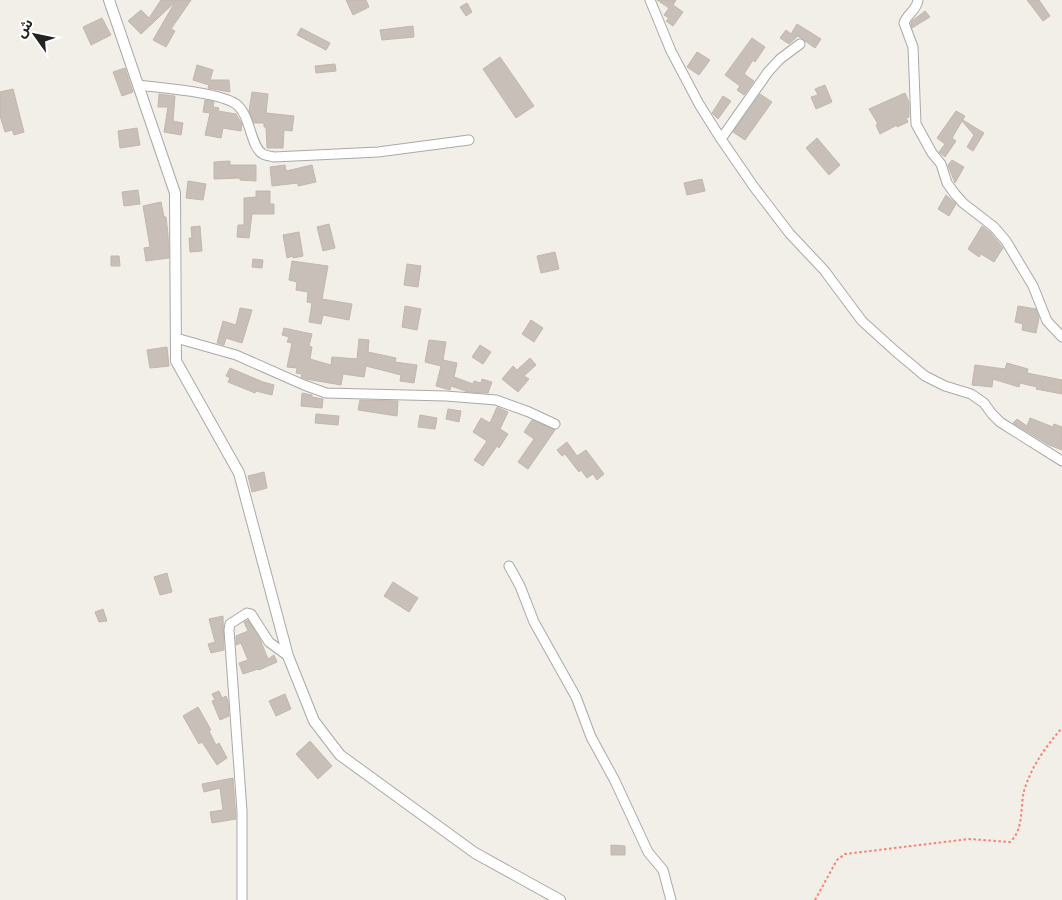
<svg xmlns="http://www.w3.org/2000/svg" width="1062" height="900" font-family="'Fira Sans Condensed','Noto Sans Arabic',sans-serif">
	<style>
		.building { fill: #c7bfb8; stroke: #c4b6ab }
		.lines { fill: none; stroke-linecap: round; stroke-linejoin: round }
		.minor-casing { stroke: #a9a9a9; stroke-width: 11 }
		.tertiary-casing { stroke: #a9a9a9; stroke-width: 12 }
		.path { stroke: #fa8072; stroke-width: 2; stroke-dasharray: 2.5 2.5; stroke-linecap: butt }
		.minor { stroke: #fff; stroke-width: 9 }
		.tertiary { stroke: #fff; stroke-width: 10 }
	</style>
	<rect width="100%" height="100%" fill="#f2efe9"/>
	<path class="building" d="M161 0H191L171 29 175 31 166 47 153 40 175 2 141 34 128 21 141 10 149 18Z
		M346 0H366L369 7 353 15Z
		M657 0H676L673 5 683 12 673 26 666 21 669 18 664 15 669 8Z
		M1027 0H1039L1050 16 1043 21Z
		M467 3 472 12 466 16 460 7Z
		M925 11 930 17 912 28 911 23 912 21Z
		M102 18 111 35 91 45 83 27Z
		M797 24 821 39 815 48 798 36 789 44 780 38 786 30 791 34Z
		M413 26 414 37 382 40 380 30Z
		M301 28 330 43 326 50 297 35Z
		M752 38 765 47 755 62 753 60 744 74 754 81 744 95 737 90 740 86 725 75Z
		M697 52 710 60 699 75 687 67Z
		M500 57 534 106 516 118 483 69Z
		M335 64 336 71 316 73 315 66Z
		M197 65 213 70 210 80H229L230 92 208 88 209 85 193 80Z
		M125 68 133 92 122 96 113 72Z
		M825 85 832 102 816 109 811 97 818 95 815 89Z
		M13 89 24 132 14 135 12 130 5 132 0 116V92Z
		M252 92 268 94 266 113 294 116 292 131 284 130 283 148H267L266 127H264V123H254L249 111Z
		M905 93 909 102V117L906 118 908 122 897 127V125L880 134 876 125 878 124 869 109Z
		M159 94 175 96 173 121 183 123 181 135 164 132 168 107H158Z
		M760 94 772 102 745 140 733 132Z
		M723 96 731 101 718 119 712 113Z
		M205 100 214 102 213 107 219 108 218 111 236 114 242 124 241 131 223 128 221 138 205 135 210 113 203 112Z
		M956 111 965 116 952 138 956 141 945 157 939 152 945 144 937 138Z
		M963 120 984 133 973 151 967 147 974 135 962 121Z
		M137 128 140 145 120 148 118 131Z
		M817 138 840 165 829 175 806 148Z
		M952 160 964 167 955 183 948 165Z
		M230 161V165H256V181L240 180V178L214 179V162Z
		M285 165 286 171 312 165 316 182 298 186V183L272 186 270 167Z
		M702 179 705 191 687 195 684 183Z
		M188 181 206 184 203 200 186 198Z
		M138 190 140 204 124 206 122 192Z
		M256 191H270V204H274V214H252L249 238 237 237 238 225H244V198L256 197Z
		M946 195 956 204 949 216 938 209Z
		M161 202 164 217H166L168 234 169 258 146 261 144 248 150 247 143 206Z
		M329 224 335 248 323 251 317 227Z
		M200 226 202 251 190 252 189 238H192L191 227Z
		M982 226 990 232 1003 248 994 262 981 254 979 257 968 249Z
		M299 232 303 256 293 258V256L287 258 283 235Z
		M555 252 559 269 541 273 537 256Z
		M111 256H119L120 266H111Z
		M253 259 263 260 262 268 252 267Z
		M292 261 328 266 322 299 352 304 349 320 323 315 321 324 309 322 312 303 307 302 308 292 296 290 297 282 289 280Z
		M407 264 421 266 418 287 404 285Z
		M405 306 421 309 417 330 402 327Z
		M1018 306 1036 309 1039 318 1036 333 1022 330 1023 324 1015 322Z
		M240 308 252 310 242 343 226 338 224 345 217 343 223 321 236 325Z
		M531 320 543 328 534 342 522 334Z
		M284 328 312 334 309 346 312 347 310 359 331 365 332 357 357 359 359 339 369 340 368 352 396 358 395 362 417 365 414 383 400 381 401 375 366 366 364 377 343 374 341 385 306 379 301 377 302 374 296 373 297 368 287 367 292 343 287 342 289 337 282 335Z
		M429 340 446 342 443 360 457 363 454 377 473 384 474 381 481 383 482 379 492 382 488 393 468 392 451 386 450 390 436 386 441 366 425 362Z
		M480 345 491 352 483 364 472 357Z
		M167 347 169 366 150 368 147 350Z
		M530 358 536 365 524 376 529 379 518 392 502 379 513 366 517 370Z
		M1007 363 1028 369 1027 373 1062 380V394L1036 389 1037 387 1020 383 1019 387 993 379 992 387 972 385 975 365 1005 369Z
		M230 368 263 382 274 385 272 395 256 391 255 393 228 382 230 378 226 376Z
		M302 393 312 395V397L323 399 322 408 301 406Z
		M360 400 398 401 397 416 358 410Z
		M497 407 508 412 500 429 508 434 499 448 497 446 483 466 474 460 487 441 473 432 481 418 490 423Z
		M448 409 461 411 459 422 446 419Z
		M316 414 339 416 338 425 315 423Z
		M420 415 437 418 435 429 418 427Z
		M1030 418 1053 427 1054 424 1062 427V450L1049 445 1013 423 1017 419 1027 426Z
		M532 420 555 430 528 469 518 462 534 439 524 432Z
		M567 442 577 456 586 450 604 474 597 480 593 474 587 478 581 470 579 472 565 454 562 456 557 450Z
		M264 472 267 488 252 492 248 476Z
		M167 573 172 592 160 595 154 577Z
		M393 582 418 598 409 612 384 596Z
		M103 609 107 621 99 622 95 612Z
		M223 616 224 650 211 653 208 644 215 642 209 619Z
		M248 620 260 639 268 659 274 655 277 662 259 670 258 669 243 674 239 663 248 660 241 643 236 645V636L248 631 244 622Z
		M219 691 222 698 226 696 228 701 229 716 220 720 212 701 215 700 212 694Z
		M285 694 291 709 276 716 269 701Z
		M198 707 211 730 209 731 216 745 219 743 227 758 217 765 202 742 199 744 183 716Z
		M310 741 332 766 318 779 296 754Z
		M233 778 236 819 212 823 210 812 223 810 220 788 204 792 202 784Z
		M611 845 625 846V855H611Z"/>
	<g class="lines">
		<g class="minor-casing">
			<path id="minor" d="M650 0 671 51 699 104 721 139 754 187 790 234 824 270 862 321 894 350 925 376 945 386 971 394 984 403 992 414 1000 422 1062 461
				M918 0C917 10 907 14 904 23L913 47 916 124 932 153 941 164 947 183 955 194 963 203 994 227 1006 241 1033 286 1047 321 1062 337
				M138 85C161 88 219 92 236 104 251 115 250 147 263 154 266 156 271 156 274 157L378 152 469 140
				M721 139 768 72 780 59 800 44
				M176 338 236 355 304 385 326 393 446 396 496 400 529 412 555 424
				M509 566 520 586 534 622 576 697 591 737 615 781 648 852 663 870 671 900
				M242 900V811L229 630 230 624 247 613 251 614 269 642 288 656"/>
		</g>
		<g class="tertiary-casing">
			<path id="tertiary" d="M109 0 175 193 176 361 239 473 288 656 314 721 340 755 475 853 560 900"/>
		</g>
		<path class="path" d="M815 900 837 860 845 854 969 839 1010 842C1024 830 1020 807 1024 791 1031 767 1046 746 1062 728"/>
		<use href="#minor" class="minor"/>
		<use href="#tertiary" class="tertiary"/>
	</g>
	<g transform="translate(35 35) rotate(303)" stroke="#ffffff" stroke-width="4" paint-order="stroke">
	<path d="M0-4L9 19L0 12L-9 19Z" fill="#222222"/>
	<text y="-8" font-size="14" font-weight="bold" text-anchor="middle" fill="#222222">ش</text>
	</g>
</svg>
